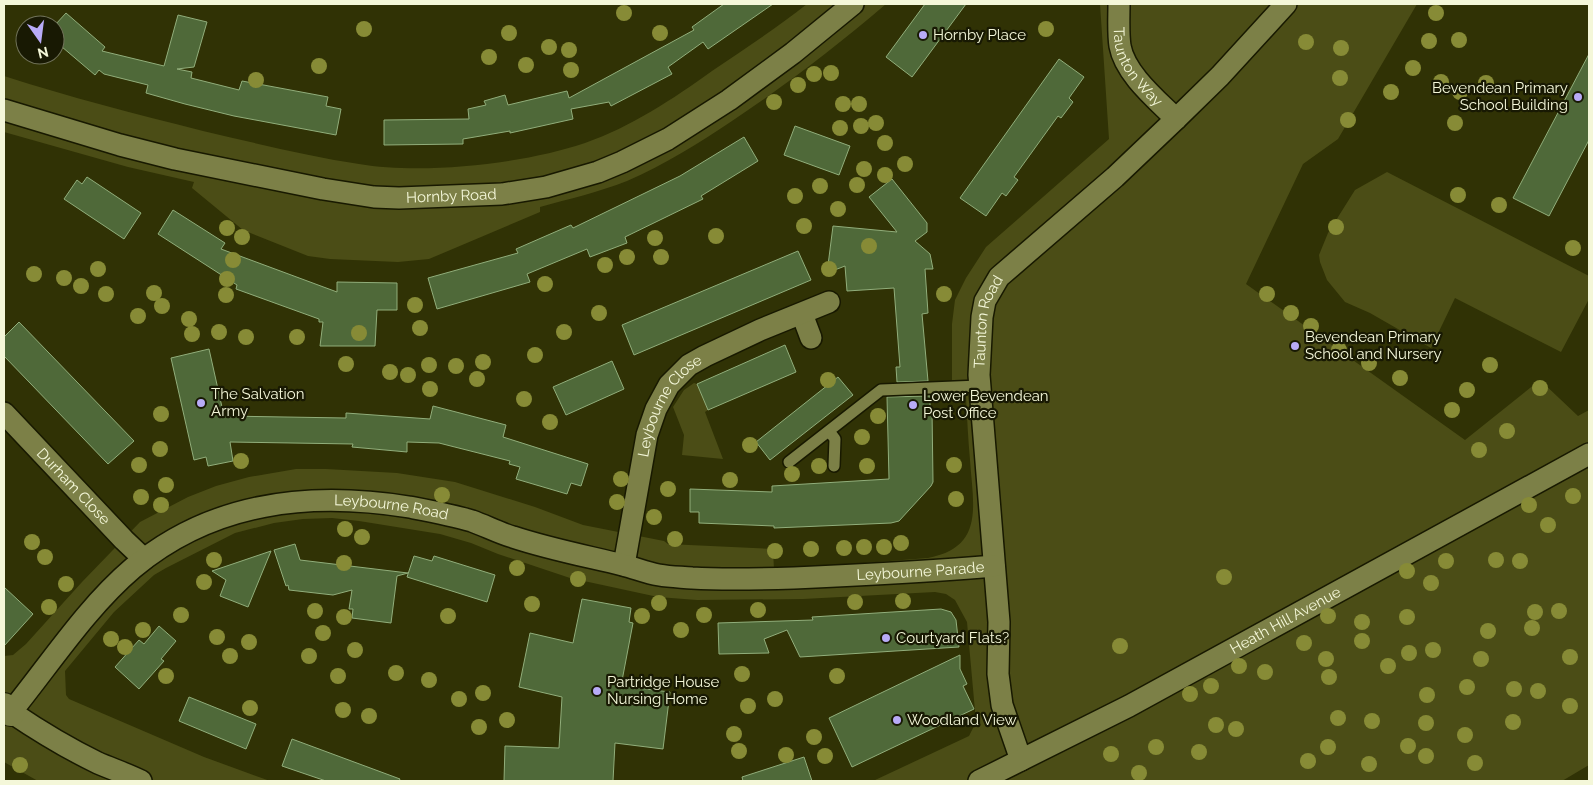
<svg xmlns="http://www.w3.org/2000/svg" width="1593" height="785" font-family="Raleway,sans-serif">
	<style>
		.green { fill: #4b4d16 }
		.building { fill: #4f6939; stroke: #91ae7b }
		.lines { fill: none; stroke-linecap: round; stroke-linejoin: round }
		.service-casing { stroke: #181900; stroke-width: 14 }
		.minor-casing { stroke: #181900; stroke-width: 24 }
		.tertiary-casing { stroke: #181900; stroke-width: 30 }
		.service { stroke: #7c8047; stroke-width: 11 }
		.minor { stroke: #7c8047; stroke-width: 21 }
		.tertiary { stroke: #7c8047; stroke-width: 28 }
		.tree { fill: #878b36 }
		.poi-dot { fill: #b8abf7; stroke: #181903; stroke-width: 2 }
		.labels { text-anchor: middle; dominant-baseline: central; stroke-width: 4.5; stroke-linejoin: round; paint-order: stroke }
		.poi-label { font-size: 15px; fill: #f4f7d9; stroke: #181903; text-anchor: start }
		.street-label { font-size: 15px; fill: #f4f7d9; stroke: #181903 }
	</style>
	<rect width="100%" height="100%" fill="#303205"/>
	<path class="green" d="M807 4H886C837 46 786 85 732 121 699 143 664 165 627 181 599 192 569 199 540 207V212L429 259 398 262 330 259 308 256 243 230 192 188 194 182 128 167 4 132V76C69 97 136 114 203 131 255 143 307 156 359 164 423 175 523 164 585 143 631 127 673 99 712 71 744 49 777 28 807 4Z
		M1100 4H1417L1338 139 1303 164 1246 284 1465 440 1540 380 1578 416 1589 410V765L1562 781H873L969 736 976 722 967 622 955 600 946 594 935 592 803 599 697 600 658 597 570 578 498 554 471 543 440 534 359 521 332 518 303 519 274 523 235 533 166 568 154 575 114 612 65 671 66 695 69 699 204 757 270 781H38L4 762V656L13 655 26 644 82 582 140 522 188 497 216 486 249 477 296 469H326L397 473 455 482 535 507 583 525 664 541 668 544 773 549 774 570 928 558C985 547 973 505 970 460 968 438 967 417 966 395H952V324L955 300 966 278 986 247 1109 139Z
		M1387 172 1589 276V299L1561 352 1455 298 1431 348 1370 313 1345 302 1327 280 1320 262 1319 255 1328 233 1355 190Z
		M694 383 697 384 708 410 705 412 723 459 682 455 684 435 673 407 684 390Z"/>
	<path class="building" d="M724 4H773L708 49 703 42 668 67 672 74 611 106 609 102 571 109 573 119 510 133V131L463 139V144L384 145V120L469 119 468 109 486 105 484 101 505 95 508 105 567 91 569 98 694 30 692 27Z
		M925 4H966L912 77 886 57Z
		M66 13 105 47 102 51 164 66 178 15 207 22 194 67 177 69 192 72 191 78 239 90 242 81 328 97 326 106 341 109 336 135 234 116 185 104 146 93 148 85 104 74 99 70 95 75 55 41V25Z
		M1589 54V140L1549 216 1513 198Z
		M1059 59 1084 77 1069 98 1073 102 1061 118 1058 116 1014 177 1018 180 1006 196 1002 193 986 216 960 198Z
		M795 126 850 146 839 175 784 155Z
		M744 137 758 161 701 196 703 199 625 237 627 243 590 257 587 249 527 274 530 282 437 309 428 278 518 253 516 249 571 225 573 228 680 176Z
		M87 177 141 213 124 239 64 199 77 180 82 184Z
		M892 179 927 223V232L915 241 930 254 933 269H925L928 313 922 314 928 381 897 382 896 367H900L894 288 847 291 845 266 827 273 833 226 897 232 869 197Z
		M173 210 225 243 221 249 337 292V282L397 283V310H377L375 346H320L323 322H319V319L236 289 237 285 158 234Z
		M798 251 811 280 634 355 622 325Z
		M19 322 134 441 108 464 4 356V337Z
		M785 345 796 372 708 410 697 384Z
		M209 349 224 416 346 418V413L430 419 433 406 506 425 503 437 588 464 581 486 571 483 567 494 516 479 520 467 509 464 510 461 439 443 407 442V452L352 447 353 444 230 442 233 461 208 466 206 457 194 460 171 358Z
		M612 361 624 389 566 415 553 387Z
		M838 377 853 395 770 460 756 442Z
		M930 396V410H932L933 482 931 486 899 521 891 523 774 528V526L699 523V512H690V489L772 492V486L889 479 887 397Z
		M295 544 300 560 408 573 397 576 391 623 352 618 353 609H349L352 590 333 595 289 590 288 585 286 586 274 550Z
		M271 551 248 607 220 596 226 580 212 571Z
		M414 556 432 561 434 556 495 575 487 602 407 577Z
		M4 587 33 614 4 646Z
		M582 599 631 608 629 622 633 623 621 686 670 692 663 749 615 743 613 781H504L505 746 559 748 562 697 519 687 530 633 573 643Z
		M941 609 951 612 956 620 959 647 800 657 787 630 764 639 769 653 719 654 718 623 813 620 812 617Z
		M159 626 176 641 161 659 164 661 139 689 115 667 139 640 144 644Z
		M960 655V669L967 684 963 686 974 709 852 767 829 718Z
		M189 697 256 724 246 749 179 721Z
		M292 739 400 779 399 781H326L282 766Z
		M804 757 812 781H743L742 777Z"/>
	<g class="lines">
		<g class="service-casing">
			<path id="service" d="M829 431 835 439 834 466
				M789 462 881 390 979 386"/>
		</g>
		<g class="minor-casing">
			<g id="minor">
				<path id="s1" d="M1119 4C1119 18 1118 33 1120 46 1125 74 1157 100 1176 119"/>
				<path id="s2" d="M4 110 120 145 175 159 323 189 374 197 399 198 502 194 546 187 598 172 622 162 668 139 729 100 793 53 853 4"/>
				<path d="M802 314 811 338"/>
				<path id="s3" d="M4 413 124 540 144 559"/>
				<path id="s4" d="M624 565 647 435 656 409 669 385 689 365 705 356 760 330 829 302"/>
				<path id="s5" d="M1021 760 1002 705 998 674 999 622 979 375 982 317 985 301 999 277 1115 177 1176 119 1220 76 1286 4"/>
				<path id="s6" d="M141 781C127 774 112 769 98 763 67 748 39 731 11 712 50 664 86 608 133 568 213 501 310 491 409 507 430 511 452 515 472 521 486 526 499 533 513 537 549 549 586 556 623 565 635 568 647 573 659 575 670 577 681 577 692 578 726 580 760 579 794 578 861 575 927 572 994 566"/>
				<path id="s7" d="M979 781 1129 706 1589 454"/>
			</g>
		</g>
		<g class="tertiary-casing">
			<path id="tertiary" d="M4 707 11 712"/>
		</g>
		<use href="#service" class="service"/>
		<use href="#minor" class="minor"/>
		<use href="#tertiary" class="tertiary"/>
	</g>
	<g class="tree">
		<circle cx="624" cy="13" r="8"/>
		<circle cx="1436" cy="13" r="8"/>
		<circle cx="364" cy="29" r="8"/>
		<circle cx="1046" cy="29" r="8"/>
		<circle cx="509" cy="33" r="8"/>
		<circle cx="660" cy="33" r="8"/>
		<circle cx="1459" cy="40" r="8"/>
		<circle cx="1429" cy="41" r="8"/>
		<circle cx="1306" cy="42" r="8"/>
		<circle cx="549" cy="47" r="8"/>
		<circle cx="1341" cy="48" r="8"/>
		<circle cx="569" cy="50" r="8"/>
		<circle cx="489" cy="57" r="8"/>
		<circle cx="526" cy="65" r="8"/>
		<circle cx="319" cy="66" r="8"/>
		<circle cx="1413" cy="68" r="8"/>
		<circle cx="571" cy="70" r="8"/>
		<circle cx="831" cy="73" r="8"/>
		<circle cx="814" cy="74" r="8"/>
		<circle cx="1340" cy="78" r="8"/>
		<circle cx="256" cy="80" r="8"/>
		<circle cx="1441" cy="82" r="8"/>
		<circle cx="1486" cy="83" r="8"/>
		<circle cx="798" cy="85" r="8"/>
		<circle cx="1391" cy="92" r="8"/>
		<circle cx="1460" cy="92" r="8"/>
		<circle cx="774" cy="102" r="8"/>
		<circle cx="843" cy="104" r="8"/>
		<circle cx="859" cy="104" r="8"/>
		<circle cx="1348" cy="120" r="8"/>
		<circle cx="876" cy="123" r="8"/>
		<circle cx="1455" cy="123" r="8"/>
		<circle cx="861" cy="126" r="8"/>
		<circle cx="840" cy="128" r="8"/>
		<circle cx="885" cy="143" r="8"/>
		<circle cx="905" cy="164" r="8"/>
		<circle cx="864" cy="169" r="8"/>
		<circle cx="885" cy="175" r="8"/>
		<circle cx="857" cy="185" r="8"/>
		<circle cx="820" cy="186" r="8"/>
		<circle cx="1458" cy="195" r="8"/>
		<circle cx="795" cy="196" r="8"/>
		<circle cx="1499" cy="205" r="8"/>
		<circle cx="838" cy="209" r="8"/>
		<circle cx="804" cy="226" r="8"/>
		<circle cx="1336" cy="227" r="8"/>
		<circle cx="227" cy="228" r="8"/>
		<circle cx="716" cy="236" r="8"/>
		<circle cx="242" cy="237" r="8"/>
		<circle cx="655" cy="238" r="8"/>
		<circle cx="869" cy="246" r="8"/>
		<circle cx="1573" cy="248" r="8"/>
		<circle cx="627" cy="257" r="8"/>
		<circle cx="661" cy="257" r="8"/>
		<circle cx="233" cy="260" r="8"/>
		<circle cx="605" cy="265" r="8"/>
		<circle cx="98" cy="269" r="8"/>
		<circle cx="829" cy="269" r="8"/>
		<circle cx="34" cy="274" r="8"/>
		<circle cx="64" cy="278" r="8"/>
		<circle cx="227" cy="279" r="8"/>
		<circle cx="545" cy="284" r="8"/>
		<circle cx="81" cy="286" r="8"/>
		<circle cx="154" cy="293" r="8"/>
		<circle cx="106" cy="294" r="8"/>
		<circle cx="944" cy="294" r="8"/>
		<circle cx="1267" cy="294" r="8"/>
		<circle cx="226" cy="295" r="8"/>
		<circle cx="415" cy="305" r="8"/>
		<circle cx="162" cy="306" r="8"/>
		<circle cx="599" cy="313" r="8"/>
		<circle cx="1291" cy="313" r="8"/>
		<circle cx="138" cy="316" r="8"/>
		<circle cx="189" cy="319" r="8"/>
		<circle cx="1311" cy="326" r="8"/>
		<circle cx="420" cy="328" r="8"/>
		<circle cx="219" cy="332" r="8"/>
		<circle cx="564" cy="332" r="8"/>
		<circle cx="359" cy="333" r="8"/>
		<circle cx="192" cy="334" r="8"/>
		<circle cx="246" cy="337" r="8"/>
		<circle cx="297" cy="337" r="8"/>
		<circle cx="1339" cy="350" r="8"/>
		<circle cx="535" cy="355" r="8"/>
		<circle cx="483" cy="362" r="8"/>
		<circle cx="1369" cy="363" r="8"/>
		<circle cx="346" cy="364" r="8"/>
		<circle cx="429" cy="365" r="8"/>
		<circle cx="1490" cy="365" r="8"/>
		<circle cx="456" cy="366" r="8"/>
		<circle cx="390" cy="372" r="8"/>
		<circle cx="408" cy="375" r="8"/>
		<circle cx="1400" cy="378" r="8"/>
		<circle cx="477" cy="379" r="8"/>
		<circle cx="828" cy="380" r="8"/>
		<circle cx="1540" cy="388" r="8"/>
		<circle cx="430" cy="389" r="8"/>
		<circle cx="1467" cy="390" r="8"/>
		<circle cx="524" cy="399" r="8"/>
		<circle cx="1452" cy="410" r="8"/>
		<circle cx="161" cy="414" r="8"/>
		<circle cx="878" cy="416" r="8"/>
		<circle cx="550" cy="422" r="8"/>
		<circle cx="1507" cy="431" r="8"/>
		<circle cx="862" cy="437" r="8"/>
		<circle cx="750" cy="445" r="8"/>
		<circle cx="160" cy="449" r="8"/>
		<circle cx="1479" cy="450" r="8"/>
		<circle cx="241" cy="461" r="8"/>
		<circle cx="139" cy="465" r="8"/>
		<circle cx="954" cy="465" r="8"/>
		<circle cx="819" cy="466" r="8"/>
		<circle cx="867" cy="466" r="8"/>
		<circle cx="792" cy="474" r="8"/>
		<circle cx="621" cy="479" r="8"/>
		<circle cx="730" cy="480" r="8"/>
		<circle cx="166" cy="485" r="8"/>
		<circle cx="668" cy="489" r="8"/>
		<circle cx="442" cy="495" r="8"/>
		<circle cx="1573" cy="496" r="8"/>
		<circle cx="141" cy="497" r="8"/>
		<circle cx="956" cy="499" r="8"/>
		<circle cx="617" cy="502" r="8"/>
		<circle cx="161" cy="505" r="8"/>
		<circle cx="1529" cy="505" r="8"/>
		<circle cx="654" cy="517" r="8"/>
		<circle cx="1548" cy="525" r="8"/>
		<circle cx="345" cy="529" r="8"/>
		<circle cx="362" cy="537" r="8"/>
		<circle cx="675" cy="539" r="8"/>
		<circle cx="32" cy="542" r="8"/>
		<circle cx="901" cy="543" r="8"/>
		<circle cx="864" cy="547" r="8"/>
		<circle cx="884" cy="547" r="8"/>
		<circle cx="844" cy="548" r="8"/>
		<circle cx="811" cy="549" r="8"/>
		<circle cx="775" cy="551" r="8"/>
		<circle cx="45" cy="557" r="8"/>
		<circle cx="214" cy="560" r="8"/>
		<circle cx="1496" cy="560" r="8"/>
		<circle cx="1446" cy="561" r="8"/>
		<circle cx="1520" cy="561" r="8"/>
		<circle cx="344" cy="563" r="8"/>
		<circle cx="517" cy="568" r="8"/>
		<circle cx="1407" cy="571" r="8"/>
		<circle cx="1224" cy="577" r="8"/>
		<circle cx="578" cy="579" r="8"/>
		<circle cx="204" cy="582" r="8"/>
		<circle cx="1431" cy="583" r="8"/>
		<circle cx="66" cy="584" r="8"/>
		<circle cx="903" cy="601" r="8"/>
		<circle cx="855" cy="602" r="8"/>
		<circle cx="659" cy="603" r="8"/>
		<circle cx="532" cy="604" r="8"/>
		<circle cx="49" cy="607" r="8"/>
		<circle cx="758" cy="610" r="8"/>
		<circle cx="315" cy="611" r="8"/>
		<circle cx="1559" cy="611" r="8"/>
		<circle cx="1535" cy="612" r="8"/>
		<circle cx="181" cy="615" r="8"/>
		<circle cx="704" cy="615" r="8"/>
		<circle cx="448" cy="616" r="8"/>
		<circle cx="642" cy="616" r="8"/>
		<circle cx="1328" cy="616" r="8"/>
		<circle cx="344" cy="617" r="8"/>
		<circle cx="1407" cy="617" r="8"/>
		<circle cx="1362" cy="622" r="8"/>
		<circle cx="1532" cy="628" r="8"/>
		<circle cx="143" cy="630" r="8"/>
		<circle cx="681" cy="630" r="8"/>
		<circle cx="1488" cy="631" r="8"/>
		<circle cx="323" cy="633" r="8"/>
		<circle cx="217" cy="637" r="8"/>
		<circle cx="111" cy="639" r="8"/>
		<circle cx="1362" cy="641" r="8"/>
		<circle cx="249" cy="642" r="8"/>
		<circle cx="1304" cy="643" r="8"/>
		<circle cx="1120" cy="646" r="8"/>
		<circle cx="125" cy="647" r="8"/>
		<circle cx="355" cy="650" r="8"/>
		<circle cx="1433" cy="650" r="8"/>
		<circle cx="1409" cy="653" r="8"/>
		<circle cx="230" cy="656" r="8"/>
		<circle cx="309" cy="656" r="8"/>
		<circle cx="1570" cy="657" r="8"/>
		<circle cx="1326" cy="659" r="8"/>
		<circle cx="1481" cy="659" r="8"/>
		<circle cx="1239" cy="666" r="8"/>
		<circle cx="1388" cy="666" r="8"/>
		<circle cx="1265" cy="672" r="8"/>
		<circle cx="396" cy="673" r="8"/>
		<circle cx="742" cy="674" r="8"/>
		<circle cx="166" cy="676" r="8"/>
		<circle cx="338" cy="676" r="8"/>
		<circle cx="837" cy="676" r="8"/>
		<circle cx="1329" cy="677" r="8"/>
		<circle cx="429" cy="680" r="8"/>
		<circle cx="1211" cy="686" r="8"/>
		<circle cx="1467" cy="687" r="8"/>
		<circle cx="1514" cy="689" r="8"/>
		<circle cx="1538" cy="691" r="8"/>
		<circle cx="483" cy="693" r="8"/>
		<circle cx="1190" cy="694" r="8"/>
		<circle cx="1427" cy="695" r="8"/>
		<circle cx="459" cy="699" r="8"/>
		<circle cx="775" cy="699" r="8"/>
		<circle cx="748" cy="706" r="8"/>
		<circle cx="1570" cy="706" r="8"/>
		<circle cx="250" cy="708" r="8"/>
		<circle cx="343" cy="710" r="8"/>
		<circle cx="369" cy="716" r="8"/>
		<circle cx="1338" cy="718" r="8"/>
		<circle cx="507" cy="720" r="8"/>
		<circle cx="1372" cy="721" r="8"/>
		<circle cx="1513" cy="722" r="8"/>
		<circle cx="1426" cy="723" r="8"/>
		<circle cx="1216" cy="725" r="8"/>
		<circle cx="479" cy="727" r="8"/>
		<circle cx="1236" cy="729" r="8"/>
		<circle cx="734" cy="734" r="8"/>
		<circle cx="1465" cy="735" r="8"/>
		<circle cx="814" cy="737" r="8"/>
		<circle cx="1408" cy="746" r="8"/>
		<circle cx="1156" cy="747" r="8"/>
		<circle cx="1328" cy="747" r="8"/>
		<circle cx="739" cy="751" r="8"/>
		<circle cx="1199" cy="752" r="8"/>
		<circle cx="1111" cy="754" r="8"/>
		<circle cx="786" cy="755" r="8"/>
		<circle cx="825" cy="756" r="8"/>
		<circle cx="1426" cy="756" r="8"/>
		<circle cx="1308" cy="761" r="8"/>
		<circle cx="1475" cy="763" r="8"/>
		<circle cx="1369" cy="764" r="8"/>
		<circle cx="20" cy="765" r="8"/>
		<circle cx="1139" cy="773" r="8"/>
	</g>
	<g class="poi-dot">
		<circle cx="923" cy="35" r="5"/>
		<circle cx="1578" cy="97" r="5"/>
		<circle cx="1295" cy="346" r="5"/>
		<circle cx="201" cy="403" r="5"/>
		<circle cx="913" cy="405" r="5"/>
		<circle cx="886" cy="638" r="5"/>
		<circle cx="597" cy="691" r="5"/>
		<circle cx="897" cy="720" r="5"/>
	</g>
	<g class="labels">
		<g class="poi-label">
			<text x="933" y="35">Hornby Place</text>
			<text x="1568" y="88" text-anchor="end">Bevendean Primary<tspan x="1568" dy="17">School Building</tspan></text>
			<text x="1305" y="337">Bevendean Primary<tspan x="1305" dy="17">School and Nursery</tspan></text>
			<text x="211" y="394">The Salvation<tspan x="211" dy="17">Army</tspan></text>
			<text x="923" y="396">Lower Bevendean<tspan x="923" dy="17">Post Office</tspan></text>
			<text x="896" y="638">Courtyard Flats?</text>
			<text x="607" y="682">Partridge House<tspan x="607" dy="17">Nursing Home</tspan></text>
			<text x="907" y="720">Woodland View</text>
		</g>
		<g class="street-label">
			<text stroke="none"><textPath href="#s1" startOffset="68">Taunton Way</textPath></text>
			<text stroke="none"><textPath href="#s2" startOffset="458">Hornby Road</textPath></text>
			<text stroke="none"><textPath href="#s5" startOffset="444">Taunton Road</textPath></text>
			<text stroke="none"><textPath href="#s4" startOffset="169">Leybourne Close</textPath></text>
			<text stroke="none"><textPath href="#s3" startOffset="101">Durham Close</textPath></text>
			<text stroke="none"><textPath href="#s6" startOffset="611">Leybourne Road</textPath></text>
			<text stroke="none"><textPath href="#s6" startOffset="1150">Leybourne Parade</textPath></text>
			<text stroke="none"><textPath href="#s7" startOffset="346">Heath Hill Avenue</textPath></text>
		</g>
	</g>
	<rect width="1593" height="785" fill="none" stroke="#f4f7d9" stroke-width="10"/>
	<g transform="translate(40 40) rotate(166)"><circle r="24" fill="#181903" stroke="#707259"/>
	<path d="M0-4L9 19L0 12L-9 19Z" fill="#b8abf7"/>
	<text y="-8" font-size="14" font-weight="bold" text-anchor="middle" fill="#f4f7d9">N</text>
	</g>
</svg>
